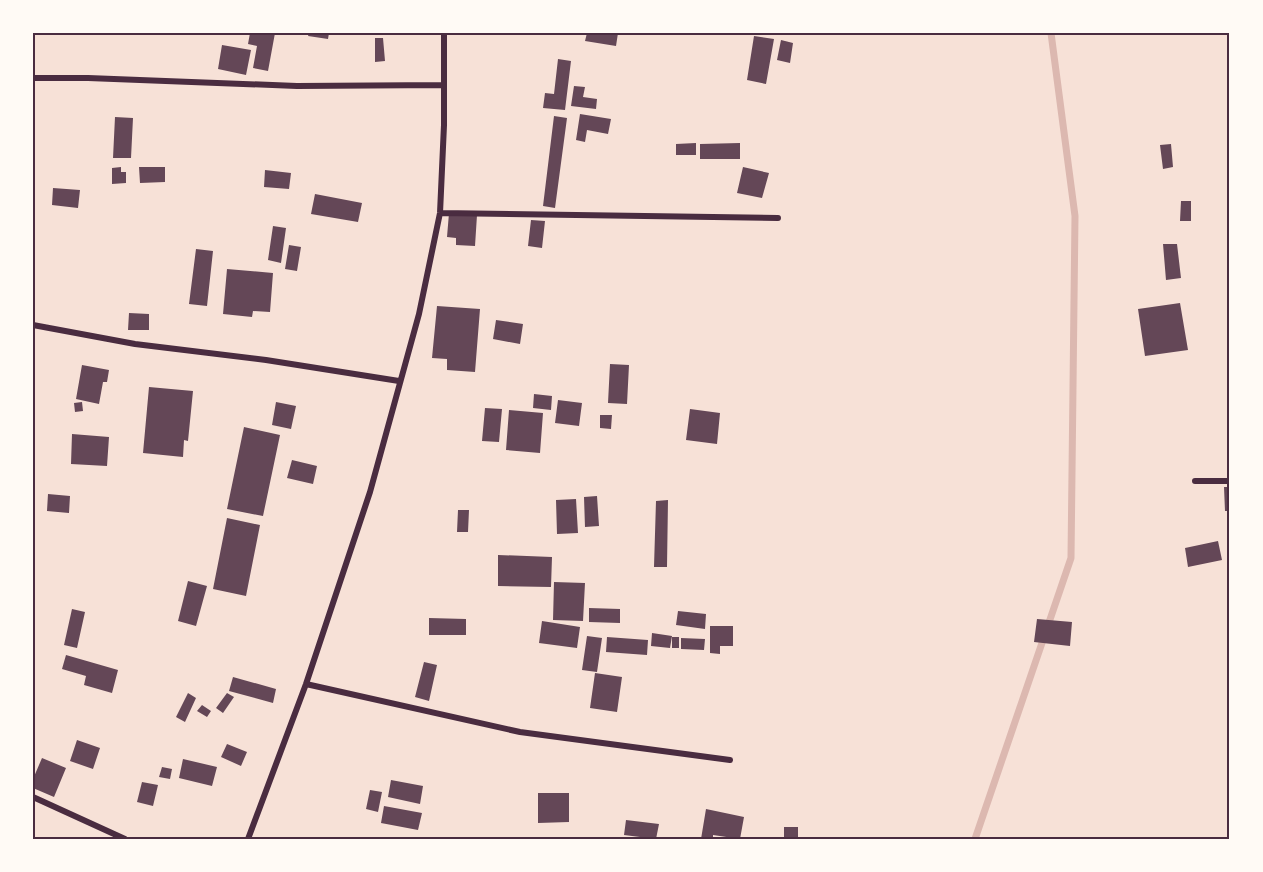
<svg xmlns="http://www.w3.org/2000/svg" width="1263" height="872" font-family="Inter,sans-serif">
	<style>
		.lines { fill: none; stroke-linecap: round; stroke-linejoin: round }
		.stream { stroke: #dcb8b0; stroke-width: 7 }
		.building { fill: #644757 }
		.minor { stroke: #4a2c40; stroke-width: 6 }
		.neatline { fill: none; stroke: #4a2c40; stroke-width: 2 }
	</style>
	<rect width="100%" height="100%" fill="#f7e1d7"/>
	<g class="lines">
		<path class="stream" d="M975 839 1071 558 1075 216 1051 33"/>
	</g>
	<path class="building" d="M250 33H275L268 71 253 68 257 46 248 44Z
		M309 33H329L328 39 308 36Z
		M587 33H618L616 46 585 41Z
		M754 36 774 39 766 84 747 80Z
		M375 38H383L385 61 375 62Z
		M781 40 793 43 790 63 777 60Z
		M222 45 251 50 246 75 218 69Z
		M558 59 571 61 565 110 543 108 545 93 554 94Z
		M574 86 585 87 583 97 597 99 596 109 571 106Z
		M580 114 611 119 608 134 587 130 585 142 576 140Z
		M554 116 567 118 555 208 543 206Z
		M115 117 133 118 131 158H113Z
		M696 143V155H676V144Z
		M740 143V159H700V144Z
		M1171 144 1173 167 1163 169 1160 145Z
		M121 167V172H126V183L112 184V168Z
		M139 167H165V182L140 183Z
		M743 167 769 173 762 198 737 193Z
		M265 170 291 173 289 189 264 187Z
		M53 188 80 190 78 208 52 205Z
		M315 194 362 203 358 222 311 214Z
		M1181 201H1191V221H1180Z
		M449 213 477 215 475 246 456 245V238L447 237Z
		M531 220 545 221 542 248 528 246Z
		M273 226 286 228 281 263 268 260Z
		M1163 244H1177L1181 278 1166 280Z
		M289 245 301 247 297 271 285 269Z
		M196 249 213 251 207 306 189 304Z
		M227 269 273 273 270 312 253 311 252 317 223 314Z
		M1180 303 1188 350 1145 356 1138 309Z
		M437 306 480 309 475 372 447 370V359L432 358Z
		M129 313 149 314V330H128Z
		M496 320 523 324 520 344 493 339Z
		M610 364 629 365 627 404 608 403Z
		M82 365 109 370 107 382H103L99 404 76 399Z
		M149 387 193 391 188 441 184 440 183 457 143 453Z
		M534 394 552 396 551 410 533 408Z
		M558 400 582 403 579 426 555 423Z
		M82 402 83 411 75 412 74 403Z
		M276 402 296 406 291 429 272 425Z
		M485 408 502 409 499 442 482 441Z
		M690 409 720 413 717 444 686 440Z
		M509 410 543 413 540 453 506 450Z
		M600 415H612L611 429 600 428Z
		M244 427 280 435 263 516 227 509Z
		M72 434 109 437 107 466 71 464Z
		M292 460 317 466 313 484 287 478Z
		M1224 487H1230V511H1225Z
		M48 494 70 496 69 513 47 511Z
		M597 496 599 526 585 527 584 497Z
		M576 499 578 533 557 534 556 500Z
		M668 500 667 567H654L656 501Z
		M458 510H469L468 532H457Z
		M227 518 260 525 246 596 213 589Z
		M1218 541 1222 560 1188 567 1185 548Z
		M498 555 552 557 551 587 498 586Z
		M188 581 207 586 196 626 178 621Z
		M554 582 585 583 583 621 553 620Z
		M589 608 620 609V623L589 622Z
		M72 609 85 612 77 648 64 645Z
		M678 611 706 614 705 629 676 625Z
		M429 618 466 619V635H429Z
		M1037 619 1072 622 1070 646 1034 642Z
		M542 621 580 627 577 648 539 643Z
		M710 626H733V646H720V654L710 653Z
		M652 633 672 636 670 648 651 646Z
		M587 636 602 638 597 672 582 670Z
		M607 637 648 640 647 655 606 652Z
		M672 637H679V648H672Z
		M681 638 705 639 704 650 681 649Z
		M66 655 118 670 112 693 84 685 86 676 62 669Z
		M424 662 437 665 429 701 415 697Z
		M595 673 622 677 617 712 590 708Z
		M233 677 276 689 273 703 229 691Z
		M188 693 196 698 185 722 176 717Z
		M227 693 234 697 223 713 216 708Z
		M202 705 211 711 207 717 197 711Z
		M77 740 100 748 93 769 70 761Z
		M227 744 247 752 241 766 221 757Z
		M42 758 66 768 54 797 33 788V779Z
		M183 759 217 767 212 786 179 778Z
		M162 767 172 769 170 779 159 777Z
		M391 780 423 786 420 804 388 797Z
		M142 782 158 785 153 806 137 802Z
		M370 790 382 792 378 812 366 809Z
		M538 793H569V822L538 823Z
		M384 806 422 813 418 830 381 823Z
		M706 809 744 817 740 839 713 835V839H701Z
		M626 820 659 824 656 839 624 835Z
		M784 827H798V839H784Z"/>
	<g class="lines">
		<path class="minor" d="M33 78H88L297 86 444 85
			M440 213 778 218
			M33 325 135 344 266 360 399 381
			M1195 481H1230
			M306 684 520 732 730 760
			M33 797 125 839
			M248 839 306 684 370 492 419 314 440 213 444 125V33"/>
	</g>
	<rect width="1263" height="872" fill="none" stroke="#fffaf5" stroke-width="69"/>
	<rect x="34" y="34" width="1194" height="804" class="neatline"/>
</svg>
